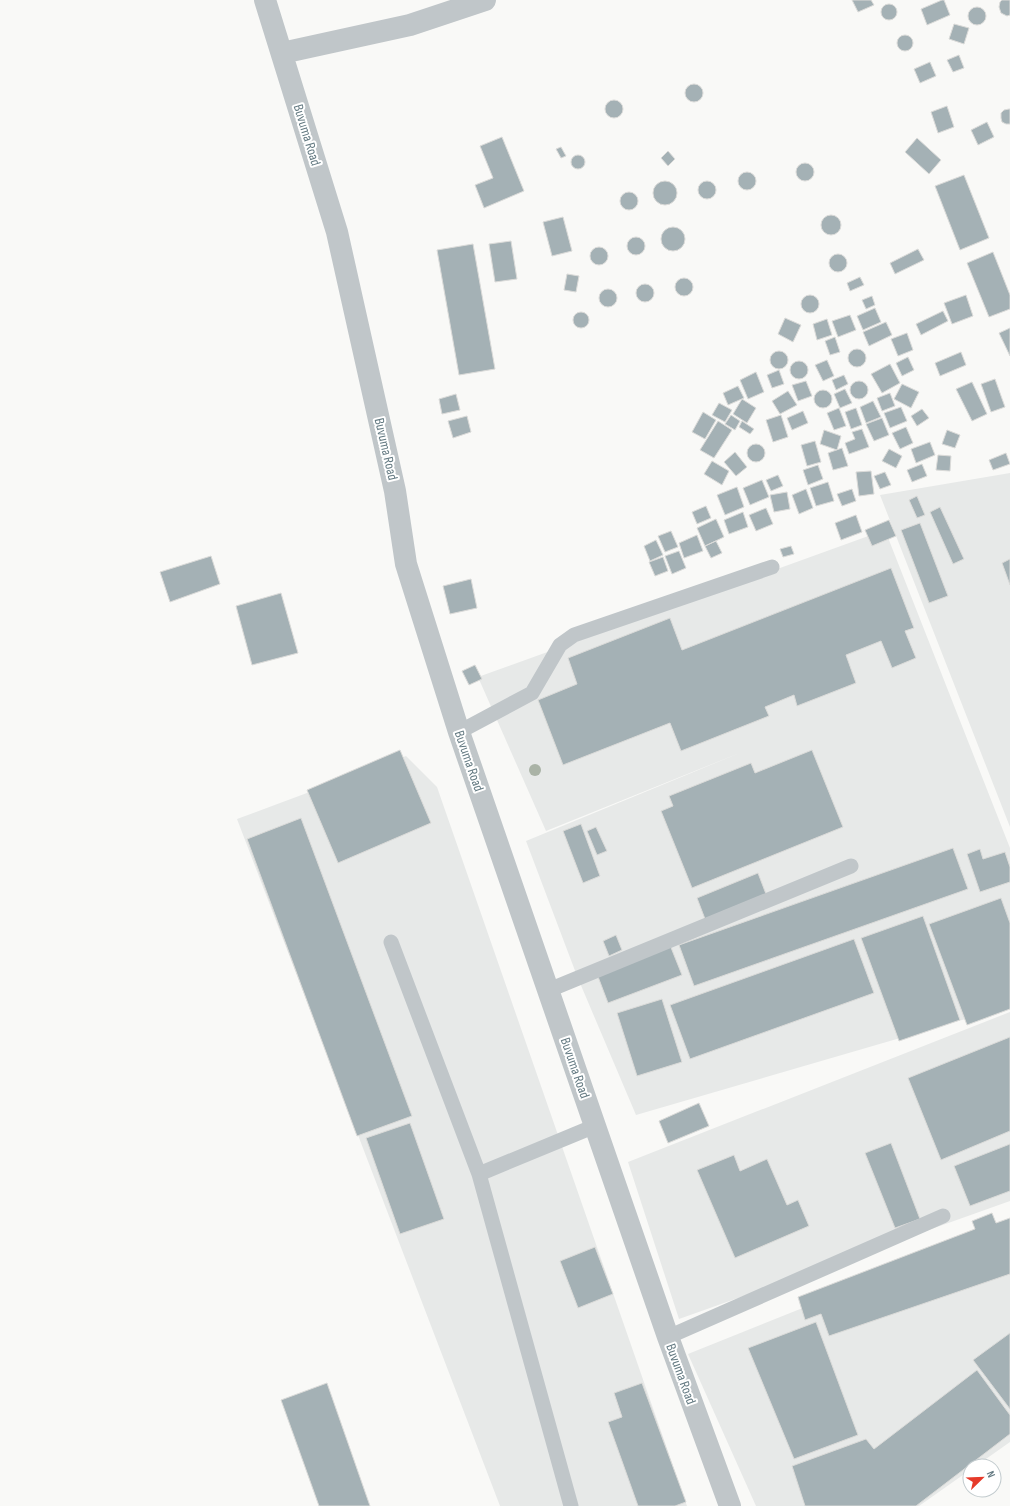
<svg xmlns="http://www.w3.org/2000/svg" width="1010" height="1506" font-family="'Sofia Sans Condensed',sans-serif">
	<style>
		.built { fill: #e7e9e8 }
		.building { fill: #a4b1b5; stroke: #dbdbd9 }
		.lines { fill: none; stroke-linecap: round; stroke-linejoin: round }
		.service { stroke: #c0c6c9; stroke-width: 15 }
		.minor { stroke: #c0c6c9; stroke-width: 22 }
		.tree { fill: #aab3a6 }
		.labels { text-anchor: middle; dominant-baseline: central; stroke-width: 4; stroke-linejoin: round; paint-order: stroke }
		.street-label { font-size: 14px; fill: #647a82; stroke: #fff }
	</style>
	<rect width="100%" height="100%" fill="#f9f9f7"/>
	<path class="built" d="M1010 473V827L880 495Z
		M885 530 1010 848V1006L636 1115 577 976 526 841 742 752 546 831 478 677Z
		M406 756 437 787 687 1506H500L237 819Z
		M1010 1012V1201L679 1319 628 1162Z
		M1010 1225V1442L976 1466H970V1470L919 1506H756L688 1354Z"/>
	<path class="building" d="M852 0H871L874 5 858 12Z
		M942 0H944L950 15 927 25 921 9Z
		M1002 0H1010V15L1007 16 1001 13 999 7 1000 2Z
		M881 12a8 8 0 1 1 16 0a8 8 0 1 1-16 0Z
		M968 16a9 9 0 1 1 18 0a9 9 0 1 1-18 0Z
		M954 24 969 28 964 44 949 39Z
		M897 43a8 8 0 1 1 16 0a8 8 0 1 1-16 0Z
		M959 55 964 68 953 72 947 60Z
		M930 62 936 76 920 83 914 69Z
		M685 93a9 9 0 1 1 18 0a9 9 0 1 1-18 0Z
		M605 109a9 9 0 1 1 18 0a9 9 0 1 1-18 0Z
		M947 106 954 127 938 133 931 112Z
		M1009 109H1010V124H1006L1002 122 1001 118V113L1004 110Z
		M987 122 994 137 978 145 971 130Z
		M502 137 524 191 484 208 475 185 493 178 480 146Z
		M917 138 941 160 929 174 905 152Z
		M561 147 566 156 561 158 556 149Z
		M668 151 675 159 668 166 661 158Z
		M571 162a7 7 0 1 1 14 0a7 7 0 1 1-14 0Z
		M796 172a9 9 0 1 1 18 0a9 9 0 1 1-18 0Z
		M738 181a9 9 0 1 1 18 0a9 9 0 1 1-18 0Z
		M964 175 989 238 960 250 935 186Z
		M653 193a12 12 0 1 1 24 0a12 12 0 1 1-24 0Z
		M698 190a9 9 0 1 1 18 0a9 9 0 1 1-18 0Z
		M620 201a9 9 0 1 1 18 0a9 9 0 1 1-18 0Z
		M821 225a10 10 0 1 1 20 0a10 10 0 1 1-20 0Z
		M563 217 572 251 552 256 543 222Z
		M661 239a12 12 0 1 1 24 0a12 12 0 1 1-24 0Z
		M627 246a9 9 0 1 1 18 0a9 9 0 1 1-18 0Z
		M511 241 517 279 495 282 489 244Z
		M473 244 495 369 459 375 437 250Z
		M590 256a9 9 0 1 1 18 0a9 9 0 1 1-18 0Z
		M918 249 924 260 895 274 890 263Z
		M993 252 1010 295V309L989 317 967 263Z
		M829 263a9 9 0 1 1 18 0a9 9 0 1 1-18 0Z
		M567 274 579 276 576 292 564 290Z
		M860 277 864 285 850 291 847 283Z
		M675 287a9 9 0 1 1 18 0a9 9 0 1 1-18 0Z
		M636 293a9 9 0 1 1 18 0a9 9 0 1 1-18 0Z
		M599 298a9 9 0 1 1 18 0a9 9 0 1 1-18 0Z
		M966 295 973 316 952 324 944 303Z
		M801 304a9 9 0 1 1 18 0a9 9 0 1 1-18 0Z
		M872 296 875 305 866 309 862 300Z
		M875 308 881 322 863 330 857 316Z
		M943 311 948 321 921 335 916 324Z
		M573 320a8 8 0 1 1 16 0a8 8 0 1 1-16 0Z
		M850 315 856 330 838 337 832 321Z
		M785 318 801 325 793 342 778 334Z
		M827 319 832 335 817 340 813 324Z
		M886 322 892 335 869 346 863 332Z
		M1010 328V356L999 333Z
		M907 333 913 350 898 356 891 339Z
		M835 337 840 352 830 355 825 341Z
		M848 358a9 9 0 1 1 18 0a9 9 0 1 1-18 0Z
		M770 360a9 9 0 1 1 18 0a9 9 0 1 1-18 0Z
		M961 352 966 365 940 376 935 363Z
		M908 357 914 370 902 376 896 363Z
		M827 360 834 376 823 381 815 365Z
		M790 370a9 9 0 1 1 18 0a9 9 0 1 1-18 0Z
		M890 364 900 383 882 393 871 374Z
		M779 370 784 384 772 388 767 375Z
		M756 372 764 392 748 399 740 380Z
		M844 375 848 384 836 390 832 380Z
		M995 379 1005 407 991 412 981 384Z
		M850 390a9 9 0 1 1 18 0a9 9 0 1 1-18 0Z
		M806 381 812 396 798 401 792 385Z
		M972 382 987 414 972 421 956 389Z
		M902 384 919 392 911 408 894 399Z
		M738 386 744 398 728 405 723 393Z
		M845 389 852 403 840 408 834 394Z
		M814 399a9 9 0 1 1 18 0a9 9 0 1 1-18 0Z
		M788 391 797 405 780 414 772 401Z
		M890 393 895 406 882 411 877 398Z
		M456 394 460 410 442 414 439 399Z
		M742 399 756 408 747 423 733 414Z
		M873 401 881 417 866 423 860 407Z
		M719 403 732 410 725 422 712 415Z
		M901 407 907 421 890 428 884 413Z
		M839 408 846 426 834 430 827 413Z
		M856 408 862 425 851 429 845 412Z
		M922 409 929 418 917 426 911 416Z
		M803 411 808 423 792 430 787 418Z
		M703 412 716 420 705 439 692 432Z
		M731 415 740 421 735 430 725 424Z
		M781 415 788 437 773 442 766 420Z
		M467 416 471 432 453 438 448 421Z
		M882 418 889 435 874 441 866 424Z
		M718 421 732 430 714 458 700 450Z
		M742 421 754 429 750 434 739 427Z
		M906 427 913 443 900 449 892 433Z
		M862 429 869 447 849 454 845 443 855 439 852 432Z
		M824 430 841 436 837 450 820 444Z
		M947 430 960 435 955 448 942 444Z
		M815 441 821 462 807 466 801 445Z
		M930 442 935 455 916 463 911 449Z
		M747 453a9 9 0 1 1 18 0a9 9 0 1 1-18 0Z
		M842 448 848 466 833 470 828 453Z
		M889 449 902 456 896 468 882 461Z
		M735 452 747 467 736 476 724 462Z
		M1006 453 1010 464 993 470 989 460Z
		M938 455 951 456 950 471 936 470Z
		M712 461 729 471 722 485 704 474Z
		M922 464 927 476 912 482 907 470Z
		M818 465 823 479 808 485 803 470Z
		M871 471 874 494 859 496 856 472Z
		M885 472 891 485 880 489 874 476Z
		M778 475 783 486 771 491 766 480Z
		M762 480 769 497 750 505 743 488Z
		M828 482 834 501 816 506 810 488Z
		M737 487 744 507 725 515 717 495Z
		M806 489 813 508 799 514 792 495Z
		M852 489 856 501 842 506 837 494Z
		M787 492 790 509 774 512 770 495Z
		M917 496 925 515 917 518 909 500Z
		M706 506 711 518 697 524 692 512Z
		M940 507 964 559 953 564 930 512Z
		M766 508 773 524 756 531 749 515Z
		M743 512 748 527 729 534 724 520Z
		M856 515 862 532 841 540 835 523Z
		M716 519 724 537 705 546 697 528Z
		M889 520 896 536 872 546 865 530Z
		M920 523 948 596 929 603 901 530Z
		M671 531 678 547 665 552 658 536Z
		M697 535 703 551 684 558 679 543Z
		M656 540 663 555 650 561 644 546Z
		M716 541 722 553 711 558 705 546Z
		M791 546 794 554 783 557 780 549Z
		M679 551 686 568 672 574 665 556Z
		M211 556 220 584 170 602 160 572Z
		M663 557 668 571 655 576 649 562Z
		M1010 559V585L1002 563Z
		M891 568 914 628 905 631 916 658 892 668 881 641 846 655 856 683 797 706 794 695 765 707 769 716 681 751 670 723 563 765 538 700 577 684 568 658 670 618 682 650Z
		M471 579 477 608 450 614 443 586Z
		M281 593 298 653 252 665 236 606Z
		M475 665 482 679 469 685 462 671Z
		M400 750 431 823 338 863 307 790Z
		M812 750 843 827 692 888 661 811 673 806 669 796 751 763 755 773Z
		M301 818 412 1116 357 1136 247 839Z
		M581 824 600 876 583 883 563 831Z
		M596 827 607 851 597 855 587 831Z
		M953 848 968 889 694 986 679 945Z
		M980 849 983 859 1005 852 1010 867V882L980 892 967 854Z
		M758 873 766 894 705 919 697 898Z
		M1001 898 1010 923V1009L967 1025 929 924Z
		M923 916 960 1020 899 1041 861 938Z
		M616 935 622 950 609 956 603 941Z
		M854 939 874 993 690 1059 670 1005Z
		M670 945 682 975 608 1003 597 974Z
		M662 999 682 1062 637 1076 617 1013Z
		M1010 1037V1131L941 1160 908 1078Z
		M699 1103 709 1126 668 1143 659 1121Z
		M410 1123 444 1219 400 1234 366 1138Z
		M891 1143 920 1219 895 1228 865 1153Z
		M1010 1144V1191L970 1206 954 1166Z
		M734 1155 740 1171 767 1159 787 1205 798 1200 809 1226 735 1258 697 1170Z
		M992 1213 996 1223 1010 1218V1274L829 1336 821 1314 805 1320 798 1297 975 1229 972 1221Z
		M595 1247 613 1294 578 1308 560 1261Z
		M816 1322 858 1435 794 1459 748 1348Z
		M1010 1333V1409L973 1360Z
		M977 1370 1010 1415V1434L916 1506H805L792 1466 866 1439 874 1449Z
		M327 1383 370 1506H319L281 1400Z
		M642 1383 686 1502 675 1506H638L608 1422 622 1417 614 1393Z"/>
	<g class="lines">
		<path class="service" d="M459 732 532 693 560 645 574 635 772 567
			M391 942 479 1174 571 1506
			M549 990 851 866
			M479 1174 595 1126
			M668 1337 943 1216"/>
		<path class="minor" d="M265 0 337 232 395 491 406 564 459 732 595 1126 668 1337 730 1506
			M282 53 410 25 485 0"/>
	</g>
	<circle class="tree" cx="535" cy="770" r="6"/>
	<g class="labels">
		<g class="street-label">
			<text transform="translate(307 135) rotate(73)">Buvuma Road</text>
			<text transform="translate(386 449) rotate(77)">Buvuma Road</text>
			<text transform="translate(469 761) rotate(71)">Buvuma Road</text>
			<text transform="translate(575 1068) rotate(71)">Buvuma Road</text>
			<text transform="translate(681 1374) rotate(70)">Buvuma Road</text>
		</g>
	</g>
	<g transform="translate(982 1478) rotate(67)"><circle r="19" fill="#ffffff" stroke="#c1cacd"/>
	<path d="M0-3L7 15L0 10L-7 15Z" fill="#e63a2a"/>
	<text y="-6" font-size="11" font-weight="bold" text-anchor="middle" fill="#647a82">N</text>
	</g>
</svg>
